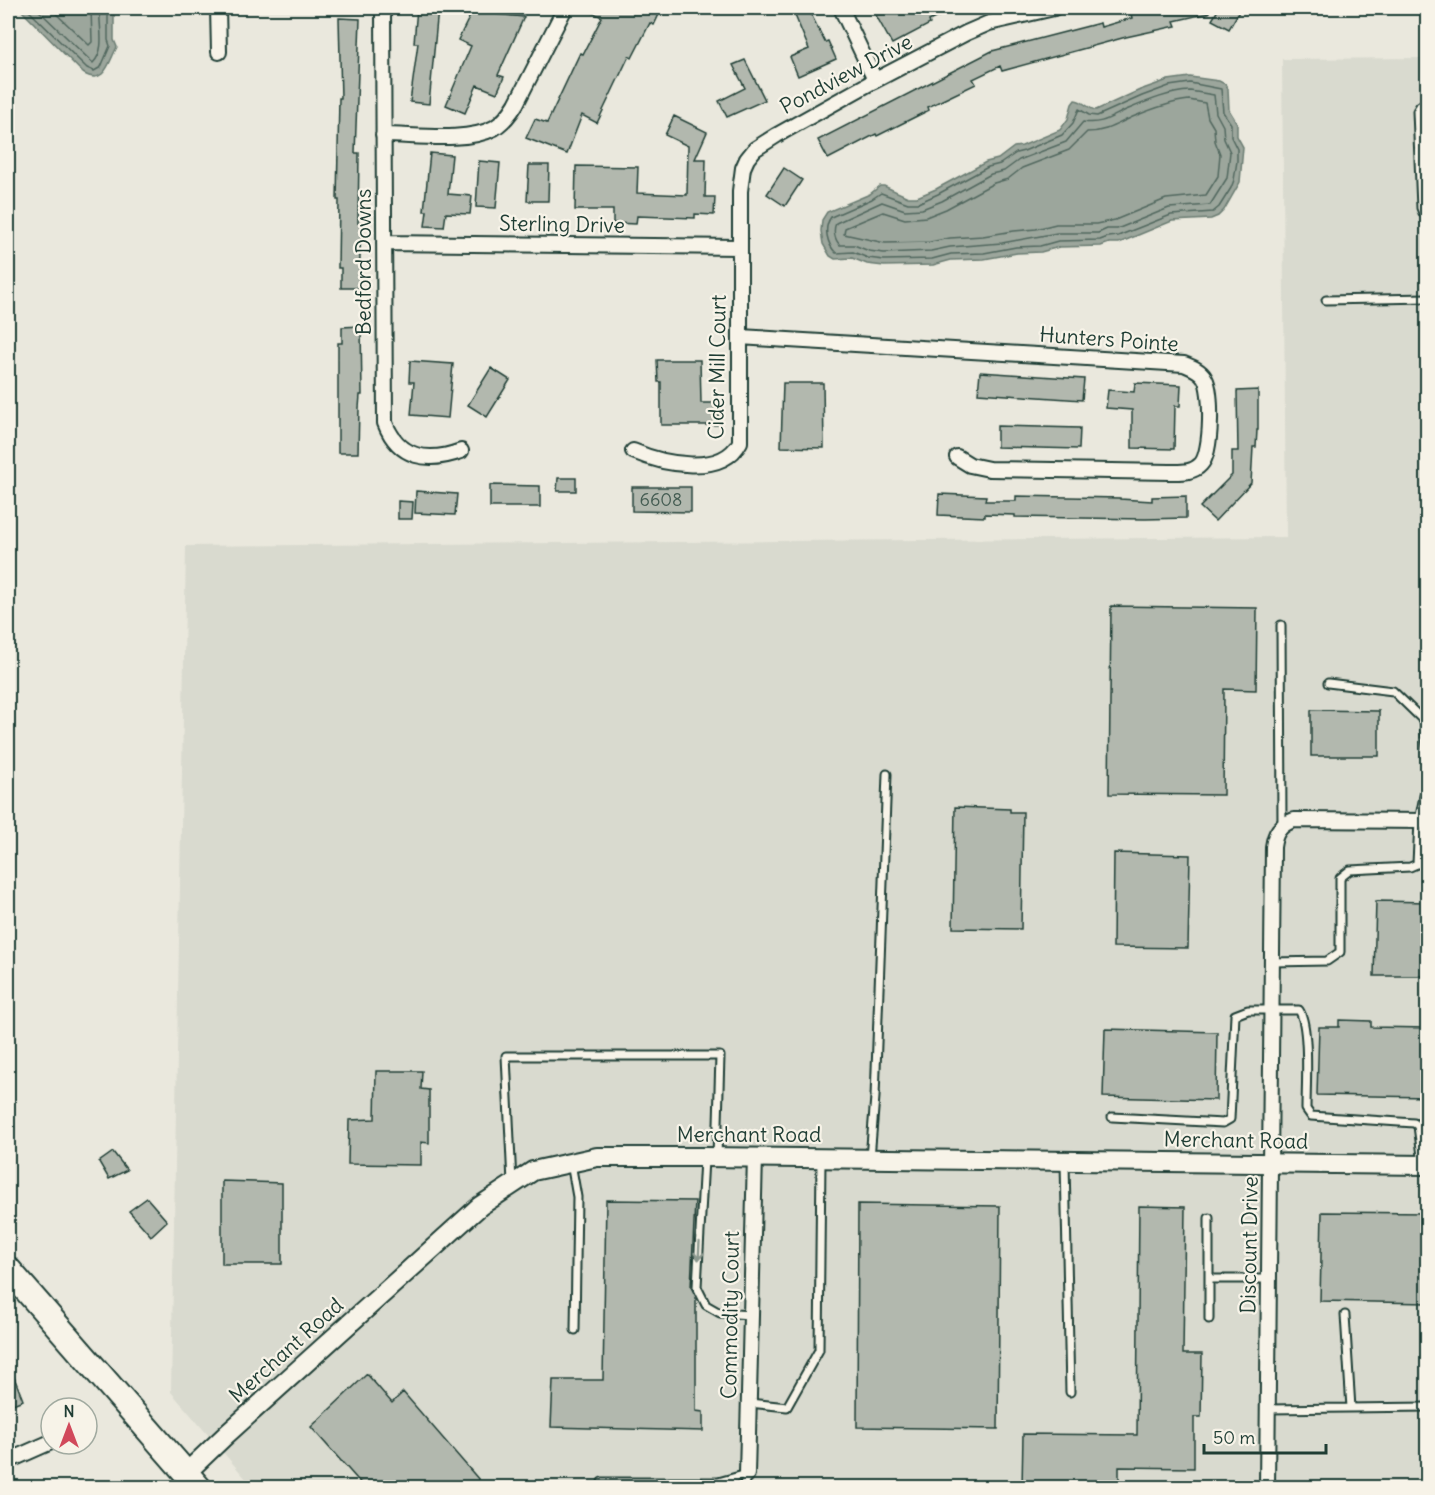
<svg xmlns="http://www.w3.org/2000/svg" width="1435" height="1495" font-family="Delius,sans-serif">
	<style>
		.built { fill: #d9dacf }
		.water { fill: #9ca69c; stroke: #6a7c72; stroke-width: 1.5 }
		.lines { fill: none; stroke-linecap: round; stroke-linejoin: round }
		.shore { stroke: #51675e; stroke-width: 1.5 }
		.building { fill: #b2b8ae; stroke: #1f3d34; stroke-width: 1.5 }
		.service-casing { stroke: #1f3d34; stroke-width: 11 }
		.minor-casing { stroke: #1f3d34; stroke-width: 18 }
		.tertiary-casing { stroke: #1f3d34; stroke-width: 22 }
		.trunk-casing { stroke: #1f3d34; stroke-width: 28 }
		.service { stroke: #f7f3e8; stroke-width: 7 }
		.minor { stroke: #f7f3e8; stroke-width: 14 }
		.tertiary { stroke: #f7f3e8; stroke-width: 18 }
		.trunk { stroke: #f7f3e8; stroke-width: 24 }
		.oneway { stroke: #8b988e }
		.labels { text-anchor: middle; dominant-baseline: central; stroke-width: 4.5; stroke-linejoin: round; paint-order: stroke }
		.number-label { font-size: 18px; fill: #445c52 }
		.street-label { font-size: 21px; fill: #1f3d34; stroke: #f7f3e8 }
	</style>
	<rect width="100%" height="100%" fill="#eae8dd"/>
	<filter id="ink" filterUnits="userSpaceOnUse"><feTurbulence type="fractalNoise" baseFrequency=".0167" numOctaves="2"/><feDisplacementMap in="SourceGraphic" scale="12" xChannelSelector="R" yChannelSelector="G"/><feConvolveMatrix kernelMatrix="1 2 1 2 8 2 1 2 1" color-interpolation-filters="sRGB"/></filter>
	<g filter="url(#ink)">
		<path class="built" d="M1427 58V1487H253L171 1392 186 546 1286 537 1282 59Z"/>
		<path class="water" d="M19 8H114V40L117 47C109 61 105 87 83 73Z
			M1190 77 1219 81 1225 84 1228 89 1229 110 1237 123V136L1243 147 1240 182 1224 210 1218 216 1211 219 1172 221 1119 243H1109L1101 246 1059 247 1041 252 1017 253 984 259 951 260 933 265 884 266 867 264 852 258 835 259 830 256 823 244 821 231 822 220 827 212 870 194 880 186H884L908 197H917L936 189 986 162 998 159 1014 147 1022 146 1060 130 1068 119 1072 104 1075 100C1084 101 1088 109 1096 110L1140 90 1168 80Z"/>
		<g class="lines">
			<path class="shore" d="M26 8 87 68 94 71 101 67 110 46 108 40V8
				M36 8 93 63C107 49 98 25 100 8
				M50 8 89 45 92 42 91 8
				M1190 83 1221 89 1223 112 1231 124V137L1237 149V161L1234 180 1231 188 1219 207 1213 212 1171 215 1118 236 1108 237 1100 240 1058 241 1040 246 1016 247 984 253 951 254 932 259 884 260 868 258 853 252 836 253C827 244 823 228 831 217L872 199 881 193 908 203H918L938 194 988 167 1000 164 1016 153 1024 151 1062 135 1073 123 1079 109 1089 115 1097 116 1142 96 1169 86Z
				M1190 91 1214 95 1216 113 1223 126 1224 139 1230 152 1227 178 1210 205 1169 208 1117 229H1107L1098 233H1057L1002 243 950 247 931 251 884 253 869 251 854 245H840C834 239 833 230 836 223L882 202 905 210 922 209 942 201 991 174 1004 171 1019 160 1066 142 1083 122C1105 125 1112 115 1131 108 1150 100 1170 92 1190 91Z
				M1189 100 1205 103 1208 118 1214 128 1215 141 1220 154 1218 176 1206 195 1166 199 1115 220 1096 224H1056L1036 229 1014 231 983 236 950 238 930 242 885 243 844 234 845 228 883 212 905 219 926 217 946 209 994 183 1008 179 1022 168 1069 150 1087 132C1107 132 1118 123 1135 116 1152 109 1171 102 1189 100Z"/>
		</g>
		<path class="building" d="M417 8 438 9 429 104 410 102 418 43H414Z
			M583 8H662L654 25 650 23 632 58 629 56 597 123 582 115 567 154 526 138 535 119 547 123 580 53 583 54 602 17Z
			M808 8 825 42 828 41 836 59 798 76 790 57 809 49 794 13Z
			M872 8H956L929 21 930 24 892 44Z
			M1159 8H1208L1209 13 1174 21 1176 26 1126 37 1002 71 1000 66 973 79 976 84 928 107 929 110 877 136 876 134 828 159 818 140 992 51 1100 23 1101 27 1132 18 1131 14Z
			M1219 8H1241L1229 29 1212 20Z
			M472 12 524 17 498 75 504 77 497 93 477 85 465 113 446 105 471 46 458 40Z
			M339 18 360 19 355 153H359L358 223H361L359 288H341V268H338L339 200H337L339 98H341Z
			M745 60 765 100 727 117 719 101 745 88 733 65Z
			M674 116 707 132 695 159H706L705 197H715L714 215 695 214V218L637 216 636 224 613 223V210H575L576 166 638 167 637 193 687 195 688 146 665 135Z
			M430 153 452 155 448 194 472 196 470 214 446 213 444 227 425 226 427 211H424Z
			M479 161 500 163 496 208 476 207Z
			M529 165H549L548 201H527Z
			M784 168 802 180 785 206 767 194Z
			M361 326 362 395H360L359 408 358 453H338V343H342V327Z
			M657 360H700L701 403H718V425H661V382H658Z
			M410 361 453 364 448 418 411 415 414 382H409Z
			M491 368 510 380 487 417 468 405Z
			M980 372 1084 379 1082 400 978 393Z
			M783 383H823L824 448 781 447Z
			M1135 383 1181 385 1180 406H1175L1174 449 1132 448V410L1106 408 1108 390 1134 392Z
			M1258 390V430H1257L1256 447H1253L1251 483 1215 521 1200 507 1232 475V451H1238L1237 391Z
			M997 426 1080 428 1079 449 997 447Z
			M558 478H576V491H557Z
			M490 485 540 486V507H490Z
			M632 487H691V512L632 511Z
			M416 491 457 494 455 515 415 513Z
			M939 494 986 496 985 501H1016V496L1120 498V499L1152 501V497L1186 496V518L1145 519 1015 517V515L985 514V517L938 515Z
			M398 501 413 502 412 519H398Z
			M1111 606 1257 608 1256 690 1224 689 1223 795 1109 794Z
			M1311 710 1379 711V756H1311Z
			M955 807 1010 809V812H1023L1021 929 953 928Z
			M1114 853 1190 855 1188 948 1113 947Z
			M1376 901 1428 902V976H1374Z
			M1339 1020 1371 1021V1027L1428 1028V1097L1317 1095 1319 1027H1339Z
			M1105 1029 1217 1032 1216 1100 1103 1097Z
			M376 1071H422L421 1089 429 1090V1143L421 1142V1165L348 1164 349 1120 375 1119Z
			M113 1152 127 1170 109 1179 99 1162Z
			M222 1181 282 1183V1264H222Z
			M147 1198 167 1221 151 1236 129 1211Z
			M606 1200 695 1201 691 1287 696 1297V1411L703 1412V1431L551 1427 553 1380H603Z
			M858 1204 1000 1206 998 1429 857 1427Z
			M1139 1206 1185 1207 1183 1354H1202L1201 1417H1194V1468L1119 1467V1488H1022L1023 1434 1137 1435Z
			M1322 1212 1428 1213V1303L1320 1301Z
			M8 1362 23 1400 8 1406Z
			M367 1374 392 1403 403 1392 486 1488H365L311 1427Z"/>
		<g class="lines">
			<g class="service-casing">
				<path id="service" d="M1428 102 1420 106 1417 111 1421 208 1423 213 1428 216
					M1326 300 1428 298
					M1281 625 1282 825
					M1328 683 1393 691 1424 721 1428 754
					M1272 962 1327 961 1340 952V878L1350 870 1410 867 1417 864 1419 821 1428 776
					M1112 1117 1223 1123 1230 1119 1235 1015 1248 1010H1299C1310 1026 1306 1087 1306 1109L1311 1116 1414 1123 1418 1126 1423 1163
					M870 1158 875 1097 887 774
					M704 1159 697 1287 706 1305 720 1313 751 1315
					M571 1163 577 1197 575 1330
					M1065 1163 1070 1392
					M512 1183 506 1056H720L717 1157
					M1209 1218V1279H1270
					M1209 1279V1319
					M1345 1315 1351 1408
					M749 1403 787 1407 819 1350 821 1160
					M1268 1409 1428 1407
					M602 1482H718L747 1474
					M743 1488 747 1474"/>
			</g>
			<g class="minor-casing">
				<path id="minor" d="M218 8 219 52
					M383 8 385 423C399 459 428 463 461 451
					M841 8 875 80
					M383 135C415 135 466 143 494 128 504 122 510 114 516 104L565 8
					M384 243 739 247
					M740 337 1184 364C1191 367 1200 370 1204 377 1213 389 1212 453 1201 464 1193 473 1181 472 1170 472L989 469 970 465 957 457
					M633 451C663 464 722 477 740 442V191L743 168 747 159 755 149 777 135 872 82 966 33 989 23 1054 8
					M8 1461 51 1442
					M747 1474 755 1156
					M1267 1488 1273 847C1275 832 1280 825 1294 820L1428 821"/>
			</g>
			<g class="tertiary-casing">
				<path id="tertiary" d="M186 1473 227 1434 480 1206 533 1171 597 1157H704L1428 1165"/>
			</g>
			<g class="trunk-casing">
				<path id="trunk" d="M8 1269 199 1488"/>
			</g>
			<use href="#service" class="service"/>
			<use href="#minor" class="minor"/>
			<use href="#tertiary" class="tertiary"/>
			<use href="#trunk" class="trunk"/>
		</g>
		<defs><path id="oneway-shaft" d="M-6 0H5M1.5-3L5.5 0L1.5 3" fill="none" stroke-width="1.6" stroke-linecap="round" stroke-linejoin="round" transform="scale(1.5)"/></defs>
		<use class="oneway" href="#oneway-shaft" transform="translate(699 1251) rotate(93)"/>
	</g>
	<g class="labels">
		<g class="number-label">
			<text x="661" y="499">6608</text>
		</g>
		<g class="street-label">
			<text transform="translate(846 74) rotate(-28)">Pondview Drive</text>
			<text transform="translate(562 224) rotate(1)">Sterling Drive</text>
			<text transform="translate(363 262) rotate(-90)">Bedford Downs</text>
			<text transform="translate(1109 339) rotate(4)">Hunters Pointe</text>
			<text transform="translate(717 367) rotate(-89)">Cider Mill Court</text>
			<text x="749" y="1134">Merchant Road</text>
			<text transform="translate(1236 1140) rotate(1)">Merchant Road</text>
			<text transform="translate(1249 1245) rotate(-89)">Discount Drive</text>
			<text transform="translate(730 1315) rotate(-89)">Commodity Court</text>
			<text transform="translate(286 1350) rotate(-42)">Merchant Road</text>
		</g>
	</g>
	<rect width="1435" height="1495" fill="none" stroke="#f7f3e8" stroke-width="30"/>
	<rect x="15" y="15" width="1405" height="1465" fill="none" stroke="#1f3d34" stroke-width="2" filter="url(#ink)"/>
	<g transform="translate(69 1426)"><circle r="28" fill="#f7f3e8" stroke="#a1aaa0" stroke-width="1.5"/>
	<path d="M0-4.5L10 22L0 15L-10 22Z" fill="#d1495b"/>
	<text y="-9" font-size="16" font-weight="bold" text-anchor="middle" fill="#1f3d34">N</text>
	</g>
	<path d="M1204 1444v9h122v-9" fill="none" stroke="#1f3d34" stroke-width="3"/>
	<text x="1213" y="1444" font-size="18" fill="#1f3d34" stroke="#f7f3e8" stroke-width="4.5" paint-order="stroke">50 m</text>
</svg>
